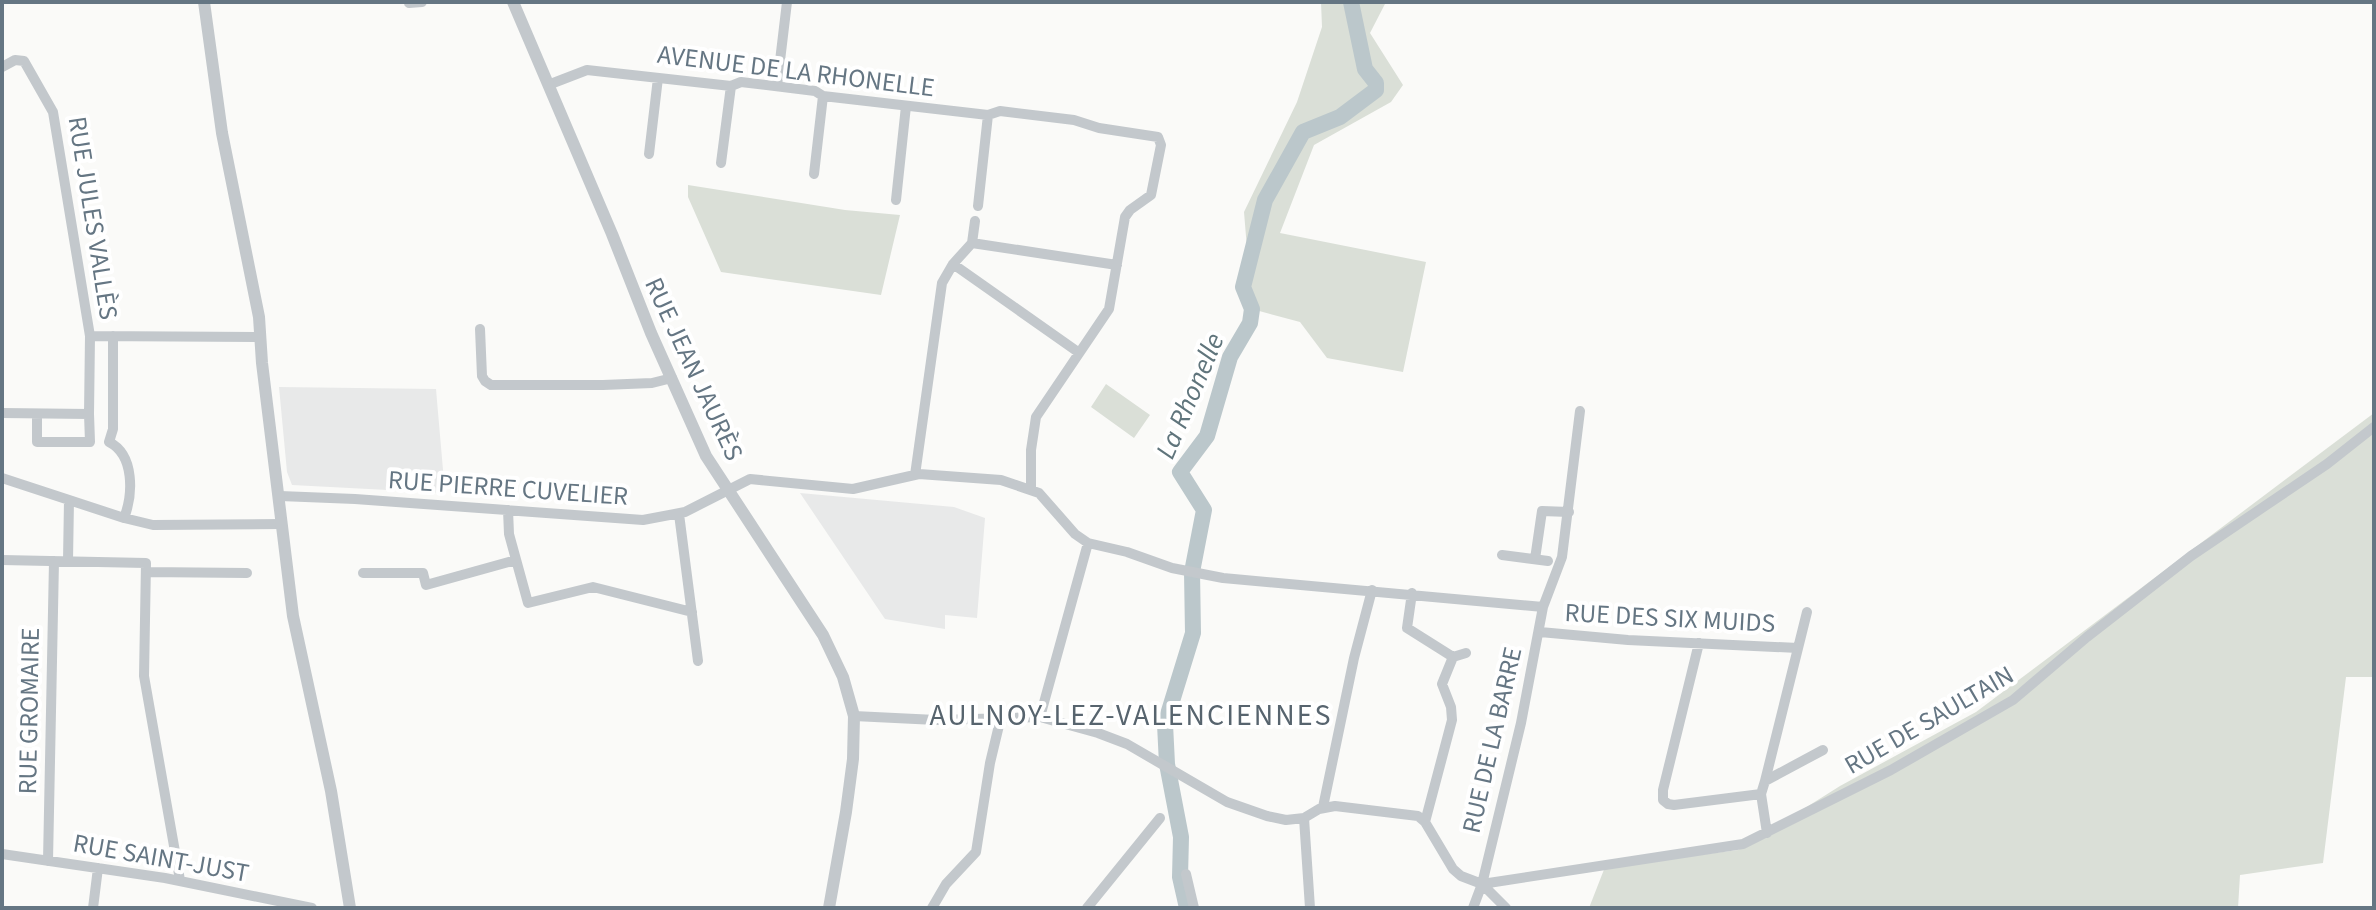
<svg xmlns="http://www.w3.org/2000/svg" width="2376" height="910" font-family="'Source Sans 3',sans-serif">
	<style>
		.built { fill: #e8e9e9 }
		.grass { fill: #dadfd7 }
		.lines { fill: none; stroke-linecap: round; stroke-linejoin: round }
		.river { stroke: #bbc7cb; stroke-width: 16 }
		.minor { stroke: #c3c8cc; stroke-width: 10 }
		.tertiary { stroke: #c3c8cc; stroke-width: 12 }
		.labels { text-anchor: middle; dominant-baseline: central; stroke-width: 8; stroke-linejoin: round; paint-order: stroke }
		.street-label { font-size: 26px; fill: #657683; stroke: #fff }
		.water-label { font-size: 28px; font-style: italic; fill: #60757c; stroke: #fff }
		.quarter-label { font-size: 30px; letter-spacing: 2px; fill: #57646e; stroke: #fff }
	</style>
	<rect width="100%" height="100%" fill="#fafaf8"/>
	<path class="built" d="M279 387 436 389 445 493 292 485 287 472Z
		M800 493 954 507 985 518 977 618 945 615V629L885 619Z"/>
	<path class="grass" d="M1321 2H1386L1370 33 1403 85 1391 102 1314 145 1280 233 1426 262 1403 372 1327 358 1300 322 1252 309 1244 212 1297 102 1322 27Z
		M688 185 845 210 900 215 881 295 721 272 688 197Z
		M1106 384 1150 415 1134 438 1091 407Z
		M2374 413V677H2346L2323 863 2240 875 2238 908H1589L1605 867 1738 850 1840 786 1976 712Z"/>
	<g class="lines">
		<path class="river" d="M1187 908 1180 877 1181 837 1167 764 1165 724 1193 633 1192 572 1204 510 1180 472 1207 436 1230 357 1250 323 1252 309 1243 287 1265 200 1303 132 1340 117 1376 90V83L1365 69 1351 2"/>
		<path class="minor" d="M409 3 422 2
			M2 67 15 60 24 61 53 112 90 336 89 414
			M548 85 587 70 731 86 741 82 815 91 823 96 988 115 1000 111 1074 120 1099 128 1158 137 1161 145 1151 195 1130 210 1125 217 1109 309 1036 417 1031 450V489
			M777 86 787 2
			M649 154 658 78
			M721 163 731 86
			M814 174 823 96
			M896 200 906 106
			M978 206 988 115
			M972 243 1117 265
			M953 264 1078 352
			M480 329 482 376 485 381 491 385H603L652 383 672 378
			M90 336 260 337
			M2 413 89 414 90 442H37V414
			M109 442 113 429V336
			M109 442C135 455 133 495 124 518
			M915 475 942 283 953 264 972 243 975 221
			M2 478 124 518 153 525 281 524
			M280 496 355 499 643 520 685 512 750 479 853 489 919 474 1001 480 1039 493 1075 534 1088 543 1127 552 1172 568 1223 578 1543 607
			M508 510 509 534 528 603 593 587 692 612
			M679 514 698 661
			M1502 555 1548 561
			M1535 559 1542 511 1569 512
			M2 560 146 563 144 676 180 880
			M68 561 69 500
			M146 572 247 573
			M363 573H423L426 585 516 560
			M1412 593 1407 628 1453 657 1442 684 1451 707 1452 720 1425 822
			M1540 632 1628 640 1798 648
			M1699 643 1663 790V800L1668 804 1674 805 1761 794
			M1453 657 1466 653
			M854 716 936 720 1040 717 1098 733 1127 744 1227 802 1267 816 1286 820 1304 818 1319 809 1335 806 1418 816 1425 822 1453 869 1461 876 1482 884 1506 908
			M1040 717 1088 543
			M1765 781 1807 612
			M1323 807 1354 658 1372 590
			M1304 818 1310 908
			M1767 833 1761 794 1765 781 1823 750
			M2 854 165 878 312 908
			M48 861 54 561
			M1186 874 1194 908
			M1482 884 1743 844 1891 770 2013 700 2087 637 2191 556 2327 464 2374 427
			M93 908 98 868
			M932 908 946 884 976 852 990 763 1001 717
			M1087 908 1160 818
			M1473 908 1482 884 1521 723 1543 607 1562 557 1580 411"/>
		<path class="tertiary" d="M204 2 222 133 259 317 262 363 293 616 331 791 350 908
			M513 2 612 234 651 333 706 456 823 635 843 677 854 716 853 759 846 812 829 908"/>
	</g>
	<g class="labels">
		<g class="street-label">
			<text transform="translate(796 71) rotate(7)">AVENUE DE LA RHONELLE</text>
			<text transform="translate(93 218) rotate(81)">RUE JULES VALLÈS</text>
			<text transform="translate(694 369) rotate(65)">RUE JEAN JAURÈS</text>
			<text transform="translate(508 488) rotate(4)">RUE PIERRE CUVELIER</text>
			<text transform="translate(1670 618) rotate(3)">RUE DES SIX MUIDS</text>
			<text transform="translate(29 711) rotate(-89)">RUE GROMAIRE</text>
			<text transform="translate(1929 720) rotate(-30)">RUE DE SAULTAIN</text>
			<text transform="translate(1492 740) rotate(-77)">RUE DE LA BARRE</text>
			<text transform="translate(161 858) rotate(10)">RUE SAINT-JUST</text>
		</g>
		<g class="water-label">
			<text transform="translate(1190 396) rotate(-67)">La Rhonelle</text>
		</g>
		<g class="quarter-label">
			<text x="1131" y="715">AULNOY-LEZ-VALENCIENNES</text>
		</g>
	</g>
	<rect width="2376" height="910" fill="none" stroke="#657683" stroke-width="8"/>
</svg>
